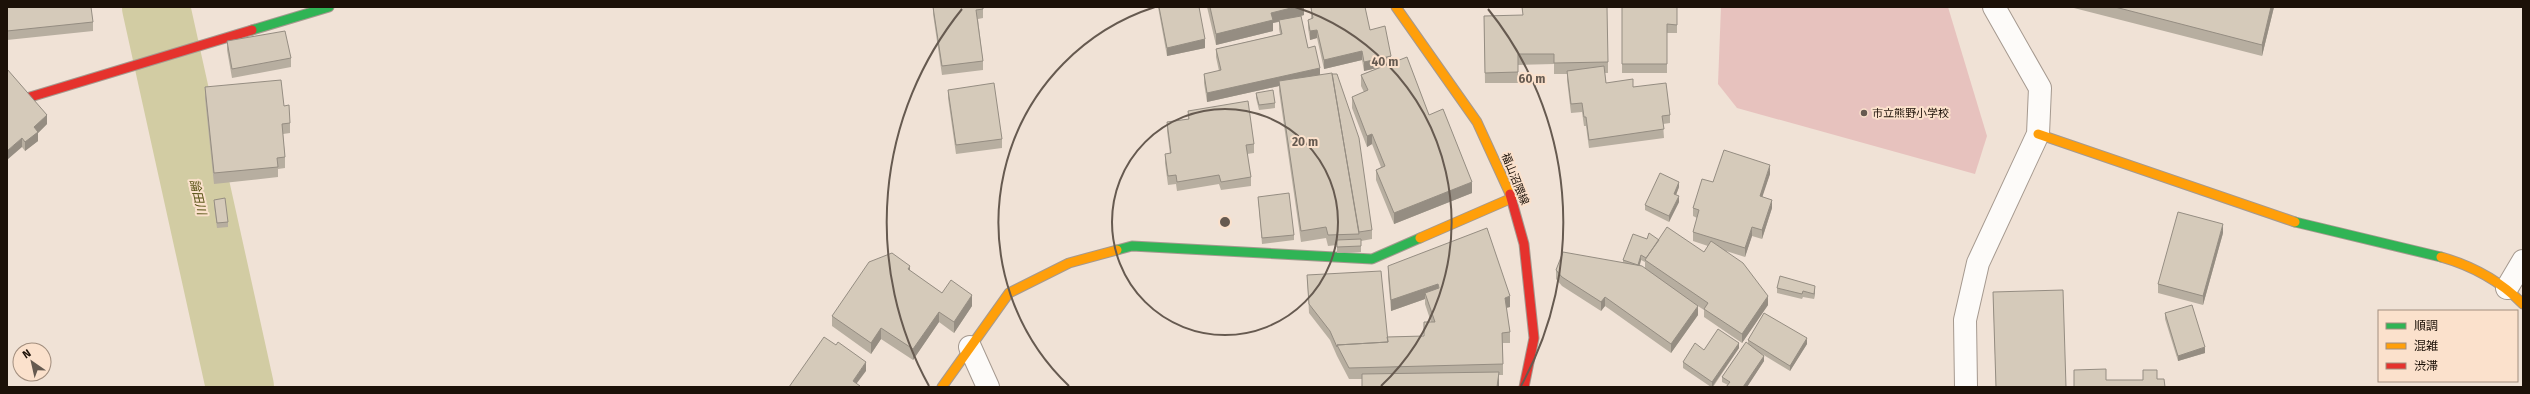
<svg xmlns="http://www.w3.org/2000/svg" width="2530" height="394" font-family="'Fira Sans','Noto Sans JP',sans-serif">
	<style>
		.green { fill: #e7c2be }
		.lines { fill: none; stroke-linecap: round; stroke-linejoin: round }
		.river { stroke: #d2cca3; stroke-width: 68 }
		.street-casing { stroke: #a5998f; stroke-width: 24 }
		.fast-casing { stroke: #a5998f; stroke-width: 11 }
		.slow-casing { stroke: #a5998f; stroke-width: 11 }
		.jam-casing { stroke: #a5998f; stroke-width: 11 }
		.street { stroke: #fdfbf9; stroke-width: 22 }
		.fast { stroke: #30b455; stroke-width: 9 }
		.slow { stroke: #ff9f0a; stroke-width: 9 }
		.jam { stroke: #e5322d; stroke-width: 9 }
		.wall { fill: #b7aea0; fill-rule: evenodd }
		.shaded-wall { fill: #958d82 }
		.building { fill: #d5caba; stroke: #958d82 }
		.ring { fill: none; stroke: #665a50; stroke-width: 2 }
		.poi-dot { fill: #665a50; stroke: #fbe1cc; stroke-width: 1.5 }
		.labels { text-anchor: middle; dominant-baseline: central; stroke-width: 4; stroke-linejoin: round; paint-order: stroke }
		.poi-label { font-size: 11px; fill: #1c1108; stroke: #fbe1cc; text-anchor: start }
		.street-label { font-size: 11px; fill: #1c1108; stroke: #fbe1cc }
		.water-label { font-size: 12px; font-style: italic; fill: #565113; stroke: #fbe1cc }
		.centre { fill: #665a50; stroke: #fbe1cc; stroke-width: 2 }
		.ring-label { font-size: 12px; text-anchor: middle; font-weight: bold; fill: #665a50; stroke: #fbe1cc; stroke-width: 4; stroke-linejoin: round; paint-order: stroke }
	</style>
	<rect width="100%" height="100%" fill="#f0e2d6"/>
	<path class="green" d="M1721 7H1948L1987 136 1975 174 1737 108 1718 84Z"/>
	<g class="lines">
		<path class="river" d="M156 7 240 387"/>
		<g class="street-casing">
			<path id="street" d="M2507 288 2523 261
				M970 347 988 387
				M1966 387 1965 320 1978 263 2038 134 2040 88 1994 7"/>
		</g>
		<g class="fast-casing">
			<path id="fast" d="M252 30 329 7
				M2295 222 2441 257
				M1117 250 1132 246 1372 259 1420 238"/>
		</g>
		<g class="slow-casing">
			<path id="slow" d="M1396 7 1477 122 1510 194
				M2038 134 2295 222
				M1420 238 1512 198
				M2441 257C2473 266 2500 281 2523 304
				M942 387 1009 293 1069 263 1117 250"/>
		</g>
		<g class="jam-casing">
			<path id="jam" d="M7 104 252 30
				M1510 194 1524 244 1534 338 1524 387"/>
		</g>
		<use href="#street" class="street"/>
		<use href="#fast" class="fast"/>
		<use href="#slow" class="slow"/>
		<use href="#jam" class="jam"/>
	</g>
	<path class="wall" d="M7 7 93 22V31L7 40Z
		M933 7 983 9V18L978 19 983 61V70L942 75 933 14Z
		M1158 7H1199L1205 48 1167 56Z
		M1207 7H1304V15L1301 16 1308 48 1320 74 1372 230V239L1361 241V252L1337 253V245L1328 246 1326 238 1301 242 1279 91V86L1207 102 1204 83V74L1219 71 1216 57V49L1280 34 1279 29V22L1273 23V31L1216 45Z
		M1622 7H1677V33H1667V73H1622Z
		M2070 7H2274L2262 56Z
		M1311 8 1370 30 1391 63 1429 115 1472 193 1394 224 1376 180V170L1381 167 1372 144 1367 147 1352 108V97L1364 92 1361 86V75L1380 67 1364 71 1362 60 1324 69 1317 38 1310 40 1308 28V20L1311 19Z
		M1484 16 1608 62V73H1605L1606 83 1633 87 1670 115V123L1663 124 1664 138 1589 148 1586 126H1584L1582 112 1571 113 1567 80V74H1554V64L1518 65V83H1485Z
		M227 41 291 58V67L232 78 227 50Z
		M7 69 47 124 38 133V141L25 151 22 147Z
		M205 87 284 106 290 123V133L283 134 285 157V168L278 169V177L214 184 205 98Z
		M948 90 1002 139V148L956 154 948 98Z
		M1256 93 1275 103V108L1259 110 1256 98Z
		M1188 111 1254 144V153L1247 154 1251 177V186L1221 190 1219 184 1177 191 1176 184 1168 185 1165 163V154H1170L1167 131V122L1188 119Z
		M1770 174 1762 196 1772 208 1762 239 1752 236 1745 257 1726 251 1768 305 1742 343 1704 317V310L1686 298 1698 315 1671 353 1605 306 1601 311 1562 286 1556 279V270L1623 262V260L1647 239 1659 240 1704 252 1708 246 1693 241V232L1697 218 1693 216V208L1713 182ZM1641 260 1645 262V268L1640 265Z
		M1679 187 1676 195 1679 202 1669 222 1645 210V205Z
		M1258 197 1294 235V240L1262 244Z
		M214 200 228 222V227L217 228 214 205Z
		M2223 233 2203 305 2158 293V284Z
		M1388 266 1510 307 1506 308 1510 332V343H1503V375H1499V387H1362V379H1349L1337 356 1330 340 1309 313 1307 275 1387 337 1424 336 1431 322 1425 304V299L1391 311 1388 277Z
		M910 271 942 293 972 306 954 333 939 322 913 360 881 339 871 354 832 326V316Z
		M1777 288 1815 291 1814 299 1803 297 1802 299 1777 293Z
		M1993 292 2066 387H1996Z
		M2165 313 2205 353 2178 361 2165 319Z
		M1748 340 1807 344 1790 371 1762 354 1764 361 1747 387H1726L1728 385 1722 382V377L1748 343Z
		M1739 348 1713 387H1711L1683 368V362L1704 350Z"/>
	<path class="shaded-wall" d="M1295 7H1304V15L1273 23V31L1216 45V34L1271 13Z
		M2271 7H2274L2262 56V45Z
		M1317 30V38L1310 40V31Z
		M1205 39V48L1167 56V48Z
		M1362 51V60L1324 69V60Z
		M1391 56V65L1364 71V62Z
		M1320 68V77L1279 81V86L1207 102V93Z
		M47 115V124L38 133V141L25 151V142L34 127Z
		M1372 134V144L1367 147V136Z
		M22 138V147L7 160V151Z
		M1770 165V174L1760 204V196Z
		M1472 182V193L1394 224V213Z
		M1679 182V187L1674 200V194Z
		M1679 196V202L1669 222V216Z
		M1772 200V208L1762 239V230Z
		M2223 224V233L2203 305V296Z
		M1752 227V236L1745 257V248Z
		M1641 255V260L1638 270V265Z
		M910 266V277L908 269Z
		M1438 284V295L1425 293V299L1391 311V300Z
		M1815 286V291L1814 299V294Z
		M972 295V306L954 333V322Z
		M1510 296V307L1505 308V298Z
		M1768 296V305L1742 343V334Z
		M1605 297V306L1601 311V302Z
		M1698 306V315L1671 353V344Z
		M939 312V322L913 360V349Z
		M881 328V339L871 354V343Z
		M1807 338V344L1790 371V366Z
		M1739 343V348L1712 387V382Z
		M2205 347V353L2178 361V356Z
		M1764 356V361L1747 387H1743Z
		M866 362V371L854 387 853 381Z
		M1499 372V387H1497Z"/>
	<path class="building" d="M7 7H91L93 22 7 31Z
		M933 7H983V9L976 10 983 61 942 66Z
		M1159 7H1199L1205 39 1167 48Z
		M1210 7H1295L1271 13 1273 20 1216 34Z
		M1313 7H1365L1370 30 1385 26 1391 56 1364 62 1362 51 1324 60 1317 30 1310 31 1308 20 1313 18 1311 8Z
		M1522 7H1607L1608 62 1554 63V54H1518V72L1485 73 1484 16 1523 15Z
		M1622 7H1677V25L1667 24V64H1622Z
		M2115 7H2271L2262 45Z
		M1301 16 1308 48 1315 46 1320 68 1207 93 1204 74 1221 70 1216 49 1282 34 1279 20Z
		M285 31 291 58 232 69 227 41Z
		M1407 57 1429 115 1443 109 1472 182 1394 213 1376 170 1385 166 1372 134 1367 136 1352 97 1368 90 1361 75Z
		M1604 66 1606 83 1633 79V87L1666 83 1670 115 1662 116 1664 129 1589 140 1586 117H1584L1582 103 1571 104 1567 71Z
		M7 69 47 115 34 127 38 132 25 142 22 138 7 151Z
		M1332 73 1359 234 1328 235 1326 227 1301 231 1279 81Z
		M1332 74H1337L1359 138 1372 230 1359 232Z
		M281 80 284 106 289 105 290 123 282 124 285 157 277 158 278 167 214 173 205 87Z
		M994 83 1002 139 956 145 948 90Z
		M1273 90 1275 103 1259 105 1256 93Z
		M1248 101 1254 144 1246 145 1251 177 1221 182 1219 175 1177 182 1176 175 1168 176 1165 154 1171 153 1167 122 1189 119 1188 111Z
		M1724 150 1770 165 1760 196 1772 200 1762 230 1752 227 1745 248 1693 232 1699 210 1693 208 1702 179 1713 182Z
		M1660 173 1679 182 1674 194 1679 196 1669 216 1645 205Z
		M1289 193 1294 235 1262 238 1258 197Z
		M225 198 228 222 217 223 214 200Z
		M2178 212 2223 224 2203 296 2158 284Z
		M1667 227 1704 252 1711 241 1743 263 1768 296 1742 334 1704 309 1708 303 1645 260Z
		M1487 228 1510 296 1505 298 1510 332 1502 333 1503 364 1349 368 1337 345 1388 342 1387 337 1424 336V322H1435L1425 293 1439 288 1438 284 1391 300 1388 266Z
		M1649 233 1659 240 1646 258 1641 255 1638 265 1623 260 1633 234 1647 239Z
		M1361 239V246L1337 247V240Z
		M1563 252 1642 266 1698 306 1671 344 1605 297 1601 302 1562 277 1556 270Z
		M892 253 910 266 908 269 942 293 951 280 972 295 954 322 939 312 913 349 881 328 871 343 832 316 869 262Z
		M1381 271 1388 342 1337 345V347L1330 331 1309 304 1307 275Z
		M1780 276 1815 286 1814 294 1803 291 1802 294 1777 288Z
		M2063 290 2066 387H1996L1993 292Z
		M2192 305 2205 347 2178 356 2165 313Z
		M1764 313 1807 338 1790 366 1748 340Z
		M1718 329 1739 343 1712 382 1683 362 1695 343 1704 350Z
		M824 337 836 345 838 342 866 362 853 381 860 386 859 387H789Z
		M1746 342 1764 356 1743 387H1738L1737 386 1736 387H1726L1730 382 1722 377Z
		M2106 369V380H2143V370H2157V379H2164L2165 387H2074V370Z
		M1499 372 1497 387H1362V374Z"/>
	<g class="ring">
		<circle cx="1225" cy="222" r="113"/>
		<path d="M1069 386A226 226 0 0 1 1155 7M1295 7A226 226 0 0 1 1381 386"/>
		<path d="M929 386A339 339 0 0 1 962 9M1488 9A339 339 0 0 1 1521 386"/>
	</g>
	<circle class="poi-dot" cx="1864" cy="113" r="4"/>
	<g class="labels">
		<g class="poi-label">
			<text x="1872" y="113">市立熊野小学校</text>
		</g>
		<g class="street-label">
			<text transform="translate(1515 179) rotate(68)">福山沼隈線</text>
		</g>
		<g class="water-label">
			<text transform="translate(198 197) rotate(77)">論田川</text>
		</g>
	</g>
	<circle cx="1225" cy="222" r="6" class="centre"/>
	<g class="ring-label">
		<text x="1385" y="66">40 m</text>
		<text x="1532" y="83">60 m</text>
		<text x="1305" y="146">20 m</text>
	</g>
	<rect width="2530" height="394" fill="none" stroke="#1c1108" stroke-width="16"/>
	<rect x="2378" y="310" width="140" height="72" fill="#fbe1cc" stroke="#a28e7e"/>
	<rect x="2386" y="323" width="20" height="6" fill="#30b455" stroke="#a28e7e"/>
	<text x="2414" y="330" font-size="12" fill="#1c1108">順調</text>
	<rect x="2386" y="343" width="20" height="6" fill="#ff9f0a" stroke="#a28e7e"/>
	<text x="2414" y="350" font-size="12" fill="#1c1108">混雑</text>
	<rect x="2386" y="363" width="20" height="6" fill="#e5322d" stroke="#a28e7e"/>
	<text x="2414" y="370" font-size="12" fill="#1c1108">渋滞</text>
	<g transform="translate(32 362) rotate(326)"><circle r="19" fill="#fbe1cc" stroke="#a28e7e"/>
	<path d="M0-3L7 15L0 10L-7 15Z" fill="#665a50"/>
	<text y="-6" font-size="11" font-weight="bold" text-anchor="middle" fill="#1c1108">N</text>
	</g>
</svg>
